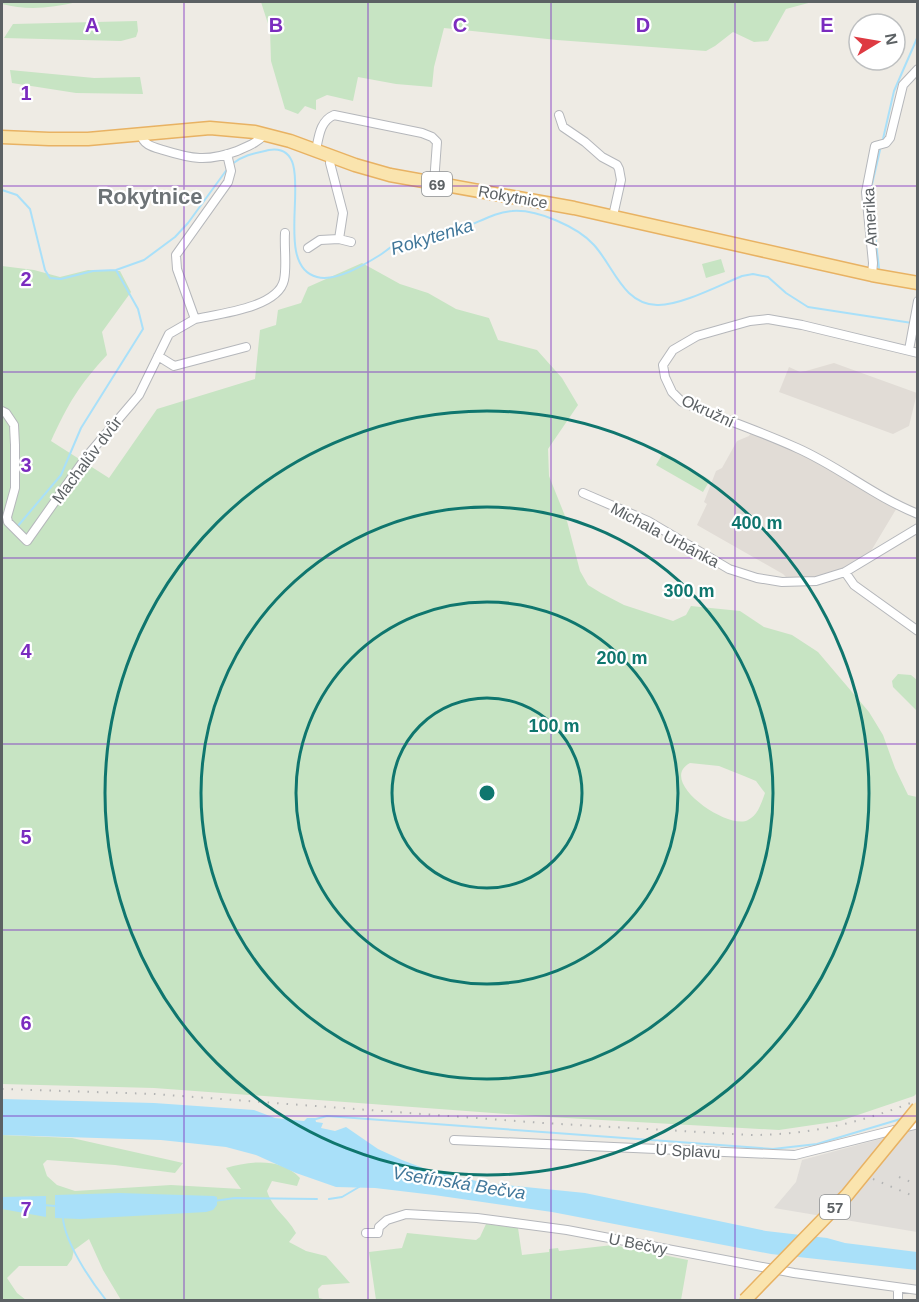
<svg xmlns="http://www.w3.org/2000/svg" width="919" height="1302" font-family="Helvetica,sans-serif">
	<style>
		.industrial { fill: #e0ddd9 }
		.education { fill: #e1dcd6 }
		.green { fill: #c7e4c3; fill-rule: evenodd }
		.water { fill: #a9e0f9 }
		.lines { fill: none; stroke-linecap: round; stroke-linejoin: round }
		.stream { stroke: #a9e0f9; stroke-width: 2 }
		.minor-casing { stroke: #b5b7bb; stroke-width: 10 }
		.primary-casing { stroke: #e8b263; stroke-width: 15 }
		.minor { stroke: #fff; stroke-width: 8 }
		.primary { stroke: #fae4ae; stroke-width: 12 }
		.rail { stroke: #b3b4b4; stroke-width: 2; stroke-dasharray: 1.5 8; stroke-linecap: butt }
		.primary-bridge-casing { stroke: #e8b263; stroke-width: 15; stroke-linecap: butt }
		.primary-bridge { stroke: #fae4ae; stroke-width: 12 }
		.grid { fill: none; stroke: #7b2cbf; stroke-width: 1.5; stroke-opacity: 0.55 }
		.ring { fill: none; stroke: #0f766e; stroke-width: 3 }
		.labels { text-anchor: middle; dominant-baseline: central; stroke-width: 4.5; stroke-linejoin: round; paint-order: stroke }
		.shield { fill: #fff; stroke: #8d9092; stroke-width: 1.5 }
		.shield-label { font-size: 15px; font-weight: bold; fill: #5c6164 }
		.street-label { font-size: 16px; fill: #5c6164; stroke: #fff }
		.water-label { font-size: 18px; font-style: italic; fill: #41779a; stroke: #fff }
		.district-label { font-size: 22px; font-weight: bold; fill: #6d7376; stroke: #fff }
		.grid-label { font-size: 20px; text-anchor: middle; font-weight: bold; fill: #7b2cbf; stroke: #fff; stroke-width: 4.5; stroke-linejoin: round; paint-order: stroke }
		.centre { fill: #0f766e; stroke: #fff; stroke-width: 3 }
		.ring-label { font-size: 18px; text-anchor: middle; font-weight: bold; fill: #0f766e; stroke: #fff; stroke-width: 4.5; stroke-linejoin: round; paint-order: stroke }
	</style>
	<rect width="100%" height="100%" fill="#eeebe4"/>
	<path class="industrial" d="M917 1129V1232L774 1208 796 1182 802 1160Z"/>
	<path class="education" d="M834 363 917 393 909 426 893 434 779 392 789 367 800 372 806 371Z
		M753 430 797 448 898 506 868 556 845 572 819 577 788 579 783 574 697 525 707 504 704 502 716 471 722 468 737 441 749 436Z"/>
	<path class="green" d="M2 2H77C51 8 28 11 2 4Z
		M261 2H812L786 9 768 41 754 42 733 32 715 46 706 51 557 40 444 28 434 67 432 87 396 84 358 77 353 101 327 95 316 100V110L305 106 298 114 285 109 271 61 270 30Z
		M137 21 138 31 136 37 121 41 4 38 13 24Z
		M10 70 94 78 140 77 143 94 76 93 12 83Z
		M721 259 725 272 706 278 702 264Z
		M362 263 400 284 428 293 456 309 489 318 498 340 537 350 562 378 578 405 548 449 549 476 567 521 580 571 588 585 601 593 624 605 673 621 686 615 691 606 740 611 764 627 792 635 818 652 869 712 883 735 895 768 908 795 917 797V1093L914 1096 840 1121 779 1130 549 1117 154 1088 2 1084V266L34 270 60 277 88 270 120 271 131 292 102 332 107 355C79 385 68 404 51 441L109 478 157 409 255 379 260 330 276 325 278 310 301 303 308 287ZM690 763 719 766 744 776 756 781 765 793C761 804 758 815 748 820 729 831 656 781 690 763Z
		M663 453 710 480 703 492 656 465Z
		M898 674 911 675 917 680V711L893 687 892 681Z
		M2 1135 72 1138 183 1163 175 1173 115 1165 47 1160 43 1164 47 1176 57 1185 75 1191 171 1185 241 1189 226 1168C250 1161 281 1157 300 1178L297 1186 272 1181 267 1191C273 1210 287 1216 296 1233L289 1242 306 1251 326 1256 350 1283 322 1285 318 1289 319 1298 327 1300H121L103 1270 89 1239 74 1250 72 1259 67 1266H19L7 1278 17 1293 26 1300H2Z
		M486 1224 518 1228 522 1255 549 1252V1249L558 1248 559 1251 613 1245 688 1260 681 1300H376L369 1252 402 1248 407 1233 476 1240 480 1237Z"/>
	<path class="water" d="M2 1099 154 1103 254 1110 275 1118 304 1121 307 1118H315L316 1122 323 1123 321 1128 335 1131 346 1127 378 1149 402 1160 431 1171 486 1183 585 1193 766 1231 827 1238 845 1243 917 1252V1270L771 1254 552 1212 434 1195 375 1188 336 1187 296 1173 256 1155 226 1147 161 1140 2 1135Z
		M119 1193 214 1196 217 1197V1205L213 1210 206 1212 80 1219 55 1218V1195Z
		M46 1196V1217L2 1209V1197Z"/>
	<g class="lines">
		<path class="stream" d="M883 139 894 91 918 36
			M232 164C243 155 255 153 269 150 325 141 266 264 317 277 336 282 364 265 380 255 385 252 390 247 395 245 414 236 437 236 457 230 475 225 493 212 512 211 537 209 578 227 594 245 614 267 623 304 657 305 680 306 720 285 742 276L753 274 768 277 786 293 808 307 912 323
			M2 190 17 195 30 209 45 270 50 278 61 279 93 271 116 270 144 260 175 237 188 223 228 168
			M879 268 870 193 880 150
			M17 527 61 475 81 428 143 329 138 309 116 270
			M312 1120 327 1116 773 1149 817 1144 904 1118
			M329 1199 342 1197 359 1187
			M214 1201 235 1198 317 1199
			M43 1205 55 1206
			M63 1219C66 1244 90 1280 106 1300"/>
		<g class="minor-casing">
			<path id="minor" d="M559 115 563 127 585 142 602 157 617 165 619 169 621 180 613 216
				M141 134C143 145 153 147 163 150 192 159 207 162 237 151 248 146 257 143 265 134
				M316 150C319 136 320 121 334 115L422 133 432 137 437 142 434 183
				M339 239 351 242
				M308 248 320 240 339 239 343 213 330 163 331 156
				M872 275 873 263 866 192 875 146 886 143 890 138 903 85 918 69
				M195 319C218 314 278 308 284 280 287 266 284 248 285 233
				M909 350 918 301
				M918 353 802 325 768 319 750 321 697 336 673 350 663 365 665 377 672 392 682 402C720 418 760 431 797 448 840 467 873 496 918 514
				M158 356 174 366 246 347
				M2 411 6 413 14 425 15 445V488L7 517 8 522 27 541 87 456 139 395 169 334 195 319 177 269 176 255 228 182 231 171 227 154
				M583 493 648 521 729 569 757 578 782 582 816 581 845 572 918 528
				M845 572 854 585 918 631
				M454 1140 795 1155 918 1124
				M366 1233H378L379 1227 387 1220 406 1214 477 1218 567 1230 794 1273 918 1290
				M898 1288V1300"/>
		</g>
		<g class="primary-casing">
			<path id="primary" d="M2 137 49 139H88L210 128 255 132 290 141 355 165 390 175 574 208 872 275 918 283"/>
		</g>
		<use href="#minor" class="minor"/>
		<use href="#primary" class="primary"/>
		<path class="rail" d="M2 1089 154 1094 543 1123 751 1135C810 1135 864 1122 918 1100
			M899 1177 918 1185
			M873 1179 918 1198"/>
		<g class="primary-bridge-casing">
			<path id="primary-bridge" d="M745 1300 847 1195 918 1108"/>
		</g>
		<use href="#primary-bridge" class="primary-bridge"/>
	</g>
	<path class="grid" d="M184 2V1300M368 2V1300M551 2V1300M735 2V1300M2 186H918M2 372H918M2 558H918M2 744H918M2 930H918M2 1116H918"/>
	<g class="ring">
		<circle cx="487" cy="793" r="95"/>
		<circle cx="487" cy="793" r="191"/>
		<circle cx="487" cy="793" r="286"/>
		<circle cx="487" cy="793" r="382"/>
	</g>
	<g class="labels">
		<g class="shield">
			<rect x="422" y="172" width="30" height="24" rx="4.5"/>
			<rect x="820" y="1195" width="30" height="24" rx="4.5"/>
		</g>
		<g class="shield-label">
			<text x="437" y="184">69</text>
			<text x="835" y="1207">57</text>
		</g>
		<g class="street-label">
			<text transform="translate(513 197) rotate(10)">Rokytnice</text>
			<text transform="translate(870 217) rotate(-93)">Amerika</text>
			<text transform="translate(708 411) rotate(25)">Okružní</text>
			<text transform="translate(87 460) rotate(-53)">Machalův dvůr</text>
			<text transform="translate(665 535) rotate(28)">Michala Urbánka</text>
			<text transform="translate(688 1151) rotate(3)">U Splavu</text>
			<text transform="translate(638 1244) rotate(11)">U Bečvy</text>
		</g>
		<g class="water-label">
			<text transform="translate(432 237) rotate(-17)">Rokytenka</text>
			<text transform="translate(459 1183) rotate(9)">Vsetínská Bečva</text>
		</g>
		<g class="district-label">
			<text x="150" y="196">Rokytnice</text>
		</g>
	</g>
	<g class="grid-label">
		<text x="92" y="32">A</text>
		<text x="276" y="32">B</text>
		<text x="460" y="32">C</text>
		<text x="643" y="32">D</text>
		<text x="827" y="32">E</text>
		<text x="26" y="100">1</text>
		<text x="26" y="286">2</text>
		<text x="26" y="472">3</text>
		<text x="26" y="658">4</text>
		<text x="26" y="844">5</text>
		<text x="26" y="1030">6</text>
		<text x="26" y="1216">7</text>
	</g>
	<circle cx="487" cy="793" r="9" class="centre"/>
	<g class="ring-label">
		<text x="757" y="529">400 m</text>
		<text x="689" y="597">300 m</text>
		<text x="622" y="664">200 m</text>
		<text x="554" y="732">100 m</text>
	</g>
	<rect width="919" height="1302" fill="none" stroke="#5c6164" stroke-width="6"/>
	<g transform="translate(877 42) rotate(79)"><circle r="28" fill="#ffffff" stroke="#bec0c1" stroke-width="1.5"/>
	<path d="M0-4.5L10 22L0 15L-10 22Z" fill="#de3a42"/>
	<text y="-9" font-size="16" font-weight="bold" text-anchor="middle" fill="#5c6164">N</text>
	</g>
</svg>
